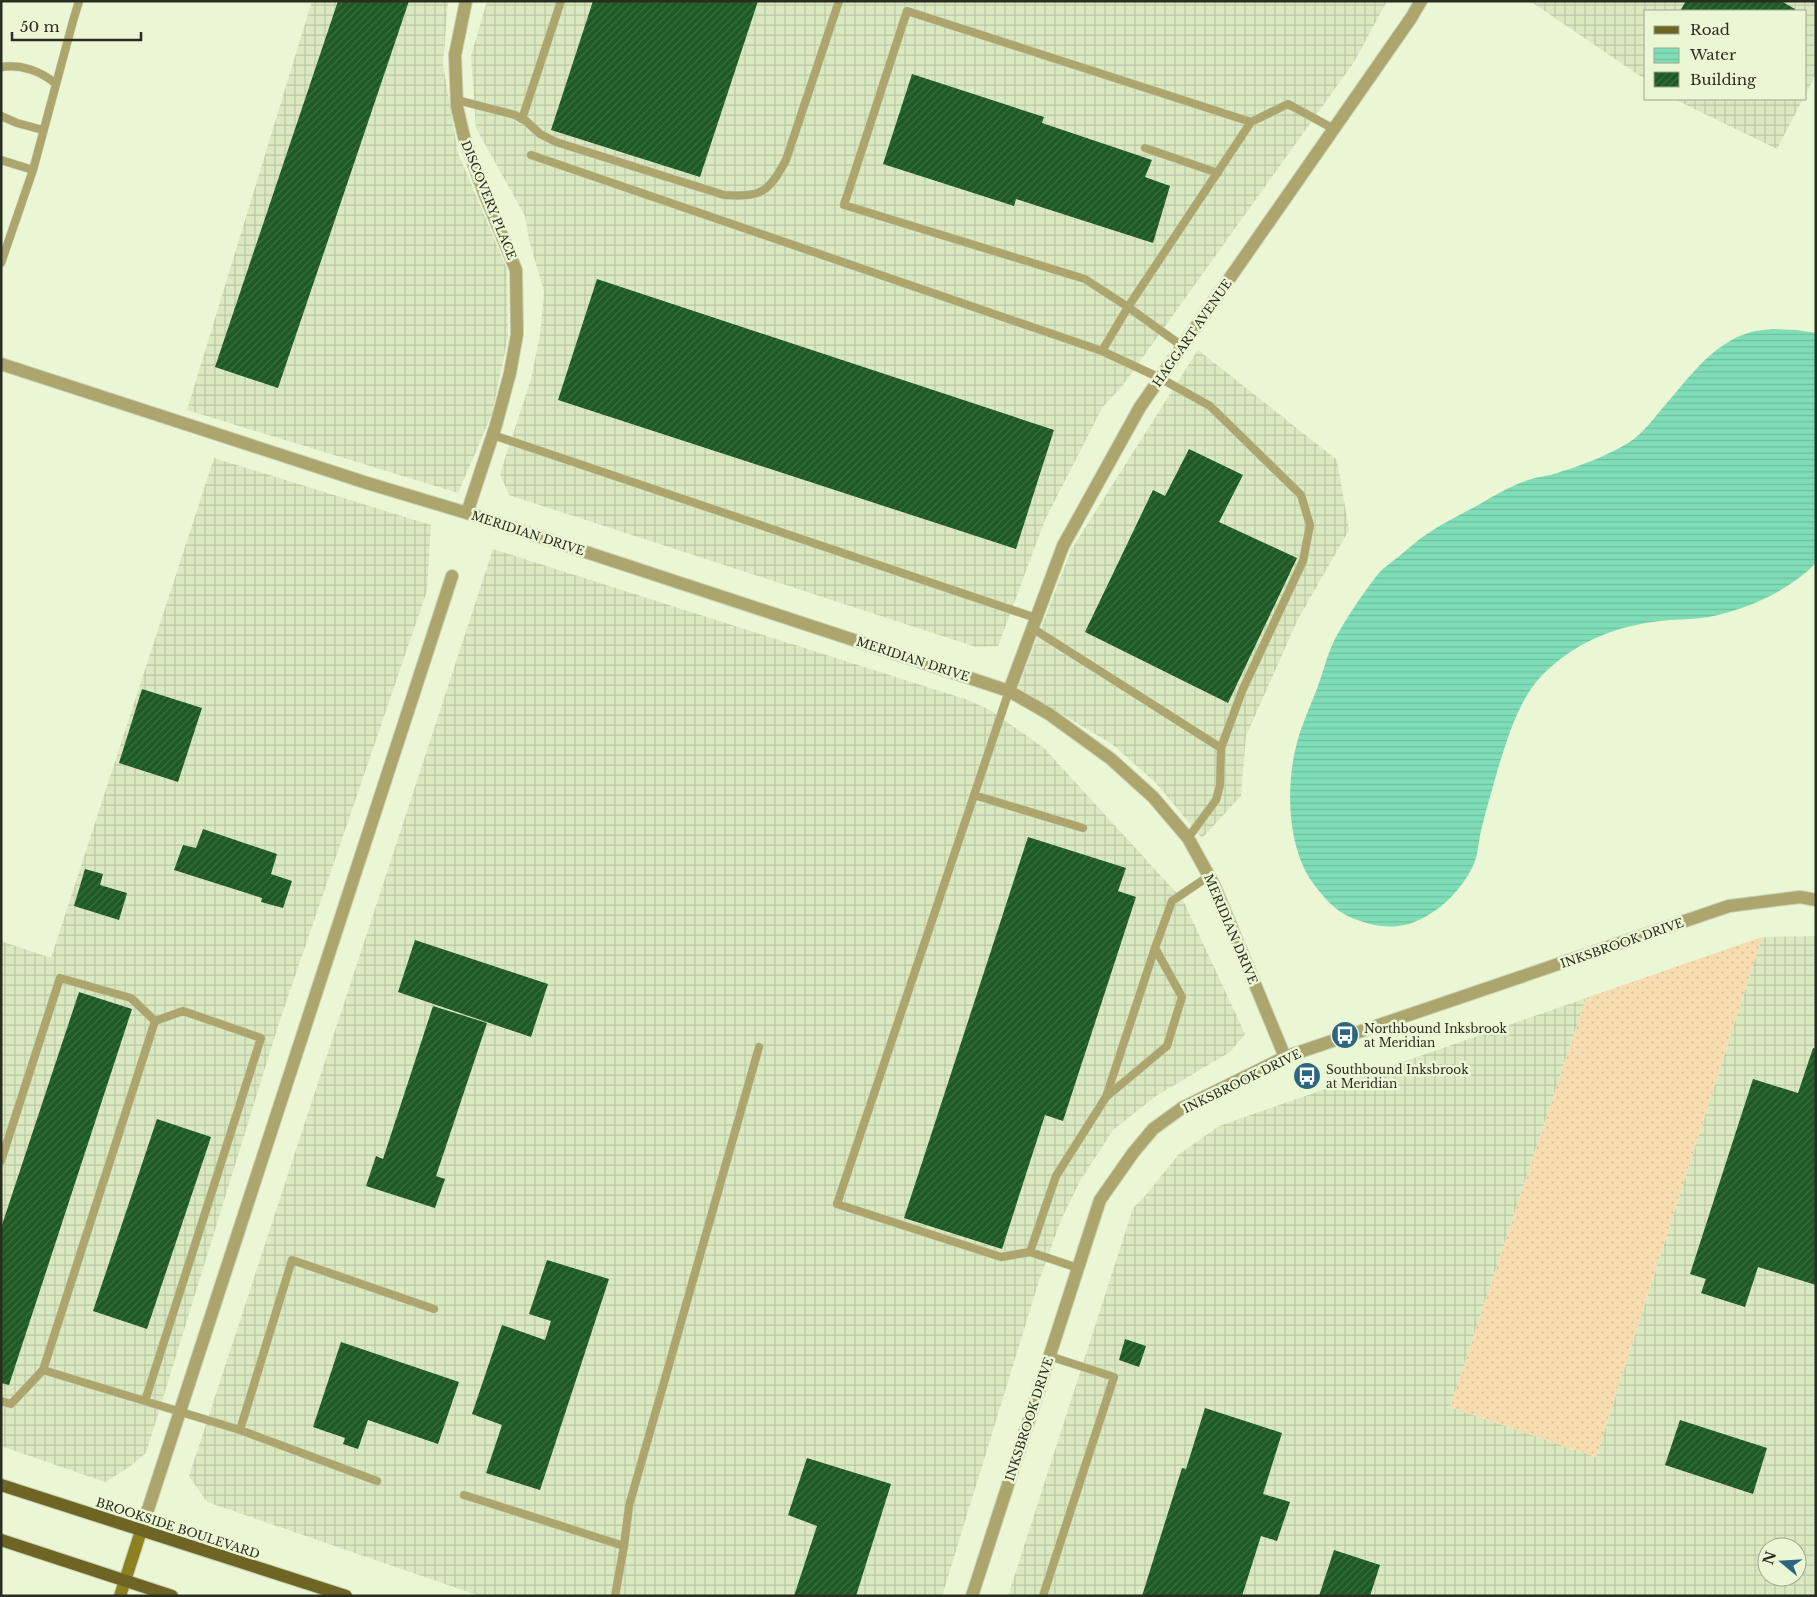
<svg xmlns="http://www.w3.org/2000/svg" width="1817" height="1597" font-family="'Libre Baskerville',serif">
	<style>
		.industrial { fill: url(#industrial-grid); fill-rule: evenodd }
		.grass { fill: url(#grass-dots) }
		.water { fill: url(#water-rules) }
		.building { fill: url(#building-hatch) }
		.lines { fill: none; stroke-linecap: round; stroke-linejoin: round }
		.lane-casing { stroke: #c7d2b4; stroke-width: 9 }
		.street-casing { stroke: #c7d2b4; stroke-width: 14 }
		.secondary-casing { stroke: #c7d2b4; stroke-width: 14 }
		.primary-casing { stroke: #c7d2b4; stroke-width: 14 }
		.lane { stroke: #aca56e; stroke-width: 8 }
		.street { stroke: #aca56e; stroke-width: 12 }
		.secondary { stroke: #8c801f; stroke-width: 12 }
		.primary { stroke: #6e6525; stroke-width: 12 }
		.labels { text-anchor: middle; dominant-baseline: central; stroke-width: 5; stroke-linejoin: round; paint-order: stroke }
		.street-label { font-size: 12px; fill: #2a2e21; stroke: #eaf6d4 }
		.poi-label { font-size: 12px; fill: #2a2e21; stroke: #eaf6d4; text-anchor: start }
	</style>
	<defs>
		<pattern id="industrial-grid" width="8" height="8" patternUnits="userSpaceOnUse" patternTransform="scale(1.25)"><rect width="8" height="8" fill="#dbe9c1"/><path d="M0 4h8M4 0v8" fill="none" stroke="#bcc8a6"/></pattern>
		<pattern id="grass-dots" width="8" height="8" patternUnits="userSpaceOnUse" patternTransform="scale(1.25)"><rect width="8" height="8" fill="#f7dcb0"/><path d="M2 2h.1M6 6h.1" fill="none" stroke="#d4bd97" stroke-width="1.8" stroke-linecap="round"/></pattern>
		<pattern id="water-rules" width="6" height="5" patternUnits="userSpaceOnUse" patternTransform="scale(1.25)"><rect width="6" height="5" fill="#7fdeb8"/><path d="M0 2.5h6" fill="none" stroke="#6ebf9e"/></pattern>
		<pattern id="building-hatch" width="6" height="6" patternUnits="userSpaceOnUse" patternTransform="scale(1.25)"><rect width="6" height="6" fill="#1d5922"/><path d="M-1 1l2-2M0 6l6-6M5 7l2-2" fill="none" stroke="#3d6e41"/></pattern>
	</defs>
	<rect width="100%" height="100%" fill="#eaf6d4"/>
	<path class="industrial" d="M312 1H448L443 65 458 153 507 269 508 338 492 414 458 493 187 410Z
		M487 1H1387L1354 62 1123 385 1102 408 1045 520 998 646 976 647 509 495 500 474 531 379 540 335 544 291 529 240 525 216 476 128 471 56Z
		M1530 1H1816V74L1806 94V11H1646V80Z
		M1674 99H1803L1777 149Z
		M1198 350 1337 460 1349 530 1298 619 1246 736 1241 796 1202 838 1155 782 1112 744 1018 688 1071 550Z
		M214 458 431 525 427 591 279 1023 146 1453 128 1468 105 1482 1 1446V941L51 958Z
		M493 549 968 700 990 710 1044 748 1183 900 1245 1034 1230 1052 1156 1096 1113 1130 1080 1181 1061 1220 1039 1281 942 1596H480L207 1502 189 1476Z
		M1816 936V1596H1008L1133 1208 1146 1195 1178 1155 1219 1126 1586 998 1450 1407 1596 1457 1762 937ZM1767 1547H1797V1577H1767Z"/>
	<path class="grass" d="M1762 937 1596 1457 1450 1407 1586 998Z"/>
	<path class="water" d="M1773 329 1797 330 1816 333V563C1787 592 1748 609 1709 617 1696 619 1683 619 1671 620 1627 623 1585 637 1552 666 1521 692 1511 728 1499 765 1493 787 1486 809 1481 831 1478 844 1478 857 1472 868 1461 889 1445 906 1425 917 1401 931 1377 928 1352 918 1335 911 1324 898 1313 883 1288 849 1286 791 1295 751 1300 728 1310 707 1318 686 1323 672 1327 656 1333 643 1343 623 1365 590 1379 573 1384 567 1391 563 1397 558 1407 550 1416 541 1427 534 1443 523 1462 514 1480 504 1495 495 1510 486 1528 480 1537 477 1548 476 1557 473 1581 466 1614 453 1634 439 1644 431 1652 421 1660 411 1686 382 1711 343 1751 332 1758 330 1766 330 1773 329Z"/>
	<path class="building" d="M338 1H409L278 388 215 367Z
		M593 1H758L700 177 551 130Z
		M1686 1H1781L1795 9 1794 11H1680Z
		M912 74 1044 117 1042 123 1152 160 1145 177 1170 186 1153 243 1016 199 1014 206 883 164Z
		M597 279 1054 430 1016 549 558 400Z
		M1189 449 1243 475 1219 522 1297 558 1228 703 1085 632 1153 490 1165 496Z
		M142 689 202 708 178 782 119 763Z
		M203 829 277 854 271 874 292 881 283 908 261 902 262 898 174 870 183 845 196 848Z
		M1028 837 1126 868 1118 891 1136 897 1063 1121 1045 1115 1002 1249 904 1218Z
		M85 869 103 874 100 885 127 893 119 920 74 906Z
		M415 940 548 984 531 1037 398 992Z
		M79 992 132 1009 9 1385 1 1383V1228Z
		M433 1006 487 1023 436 1176 445 1179 435 1208 366 1186 376 1156 383 1159Z
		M1813 1048 1816 1049V1285L1758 1267 1745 1307 1701 1293 1706 1279 1690 1274 1753 1079 1798 1093Z
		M157 1119 211 1137 147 1329 93 1311Z
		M547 1260 609 1279 540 1490 486 1473 502 1425 472 1414 502 1325 545 1340 551 1321 529 1314Z
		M1125 1339 1146 1346 1139 1367 1119 1360Z
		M341 1342 459 1382 438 1444 368 1420 358 1449 343 1444 345 1438 313 1427Z
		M1205 1408 1282 1433 1263 1494 1290 1502 1277 1541 1261 1536 1242 1596H1142L1182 1468 1186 1469Z
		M1680 1420 1767 1448 1753 1494 1665 1465Z
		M807 1458 891 1484 856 1596H794L817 1526 788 1515Z
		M1334 1550 1380 1565 1370 1596H1319Z"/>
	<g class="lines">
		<g class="lane-casing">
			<path id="lane" d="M1 67C21 64 41 71 56 84
				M457 100 515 115 526 121 540 134 556 142 724 195C762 197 768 193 786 160L839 1
				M1 116 17 123 43 130
				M522 119 561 1
				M1251 122 1288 104 1334 129
				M1145 148 1218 173
				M531 155 1102 351 1160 378 1210 406 1301 495 1310 525 1303 561 1242 691 1221 748
				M1 160 33 170 1 263
				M33 170 73 21 79 1
				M1102 351 1128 307 1085 279 844 205 907 11 1251 122 1128 307 1182 346
				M493 435 1036 618
				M1032 628 1221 748 1220 785 1216 800 1188 838
				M1009 691 837 1204 1001 1257 1030 1252
				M974 795 1083 828
				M1106 1097 1167 1046 1182 997 1155 948
				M1 1161 60 978 131 998 155 1021
				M1078 1268 1030 1252 1056 1176 1106 1097 1155 948 1172 901 1209 876
				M1 1401 11 1404 43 1370
				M145 1401 261 1038 183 1011 155 1021 43 1370 240 1430 377 1481
				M240 1430 292 1260 434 1309
				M464 1495 624 1546 615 1596
				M624 1546 629 1506 759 1047
				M1043 1596 1114 1377 1049 1356"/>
		</g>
		<g class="street-casing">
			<path id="street" d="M466 1 455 55 457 107 464 137 483 190 516 270 517 334 510 373 496 425 467 513
				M1 364 367 483 467 513 1009 691 1049 714 1111 759 1153 797 1188 838 1214 885 1285 1057
				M1009 691 1063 546 1140 407 1411 18 1421 1
				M141 1531 452 576
				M972 1596 1100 1200 1133 1153 1153 1129 1182 1108 1285 1057 1729 906 1800 897 1816 900"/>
		</g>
		<g class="secondary-casing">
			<path id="secondary" d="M120 1596 141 1531"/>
		</g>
		<g class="primary-casing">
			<path id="primary" d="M1 1485 346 1596
				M1 1540 172 1596"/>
		</g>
		<use href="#lane" class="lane"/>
		<use href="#street" class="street"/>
		<use href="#secondary" class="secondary"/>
		<use href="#primary" class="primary"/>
	</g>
	<defs>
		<g id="bus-disc" transform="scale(1.4375)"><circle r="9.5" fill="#2d6680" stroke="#eaf6d4"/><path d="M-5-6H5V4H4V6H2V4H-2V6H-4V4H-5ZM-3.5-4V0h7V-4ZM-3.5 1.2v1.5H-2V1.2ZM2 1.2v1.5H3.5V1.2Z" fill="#fff"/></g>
	</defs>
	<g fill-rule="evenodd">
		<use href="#bus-disc" x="1345" y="1035"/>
		<use href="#bus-disc" x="1307" y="1076"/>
	</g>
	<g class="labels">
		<g class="street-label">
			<text transform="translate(489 200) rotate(68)">DISCOVERY PLACE</text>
			<text transform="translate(1192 333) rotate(-55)">HAGGART AVENUE</text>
			<text transform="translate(528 533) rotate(18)">MERIDIAN DRIVE</text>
			<text transform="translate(913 659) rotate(18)">MERIDIAN DRIVE</text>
			<text transform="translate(1231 929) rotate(67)">MERIDIAN DRIVE</text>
			<text transform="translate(1622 943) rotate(-19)">INKSBROOK DRIVE</text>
			<text transform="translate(1242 1081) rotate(-26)">INKSBROOK DRIVE</text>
			<text transform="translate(1029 1419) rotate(-72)">INKSBROOK DRIVE</text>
			<text transform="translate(178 1528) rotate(18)">BROOKSIDE BOULEVARD</text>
		</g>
		<g class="poi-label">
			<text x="1364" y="1028">Northbound Inksbrook<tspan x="1364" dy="14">at Meridian</tspan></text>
			<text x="1326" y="1069">Southbound Inksbrook<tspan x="1326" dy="14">at Meridian</tspan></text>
		</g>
	</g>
	<rect width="1817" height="1597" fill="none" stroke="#2a2e21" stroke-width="5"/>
	<rect x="1644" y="10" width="162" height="90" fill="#eaf6d4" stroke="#9da68c"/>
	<rect x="1654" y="26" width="25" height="8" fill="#6e6525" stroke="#9da68c"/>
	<text x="1690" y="35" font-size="15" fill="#2a2e21">Road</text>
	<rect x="1654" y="48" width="25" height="15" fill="url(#water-rules)" stroke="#9da68c"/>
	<text x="1690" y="60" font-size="15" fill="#2a2e21">Water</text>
	<rect x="1654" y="72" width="25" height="15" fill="url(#building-hatch)" stroke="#9da68c"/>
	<text x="1690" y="85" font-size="15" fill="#2a2e21">Building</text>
	<g transform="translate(1782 1562) rotate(288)"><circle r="24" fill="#eaf6d4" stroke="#9da68c"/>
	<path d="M0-4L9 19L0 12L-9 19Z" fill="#2d6680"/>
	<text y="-8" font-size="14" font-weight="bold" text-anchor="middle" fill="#2a2e21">N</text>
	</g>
	<path d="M12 32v8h129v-8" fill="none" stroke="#2a2e21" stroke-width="2.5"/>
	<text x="20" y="32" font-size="15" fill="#2a2e21" stroke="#eaf6d4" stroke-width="4" paint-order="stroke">50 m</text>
</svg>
